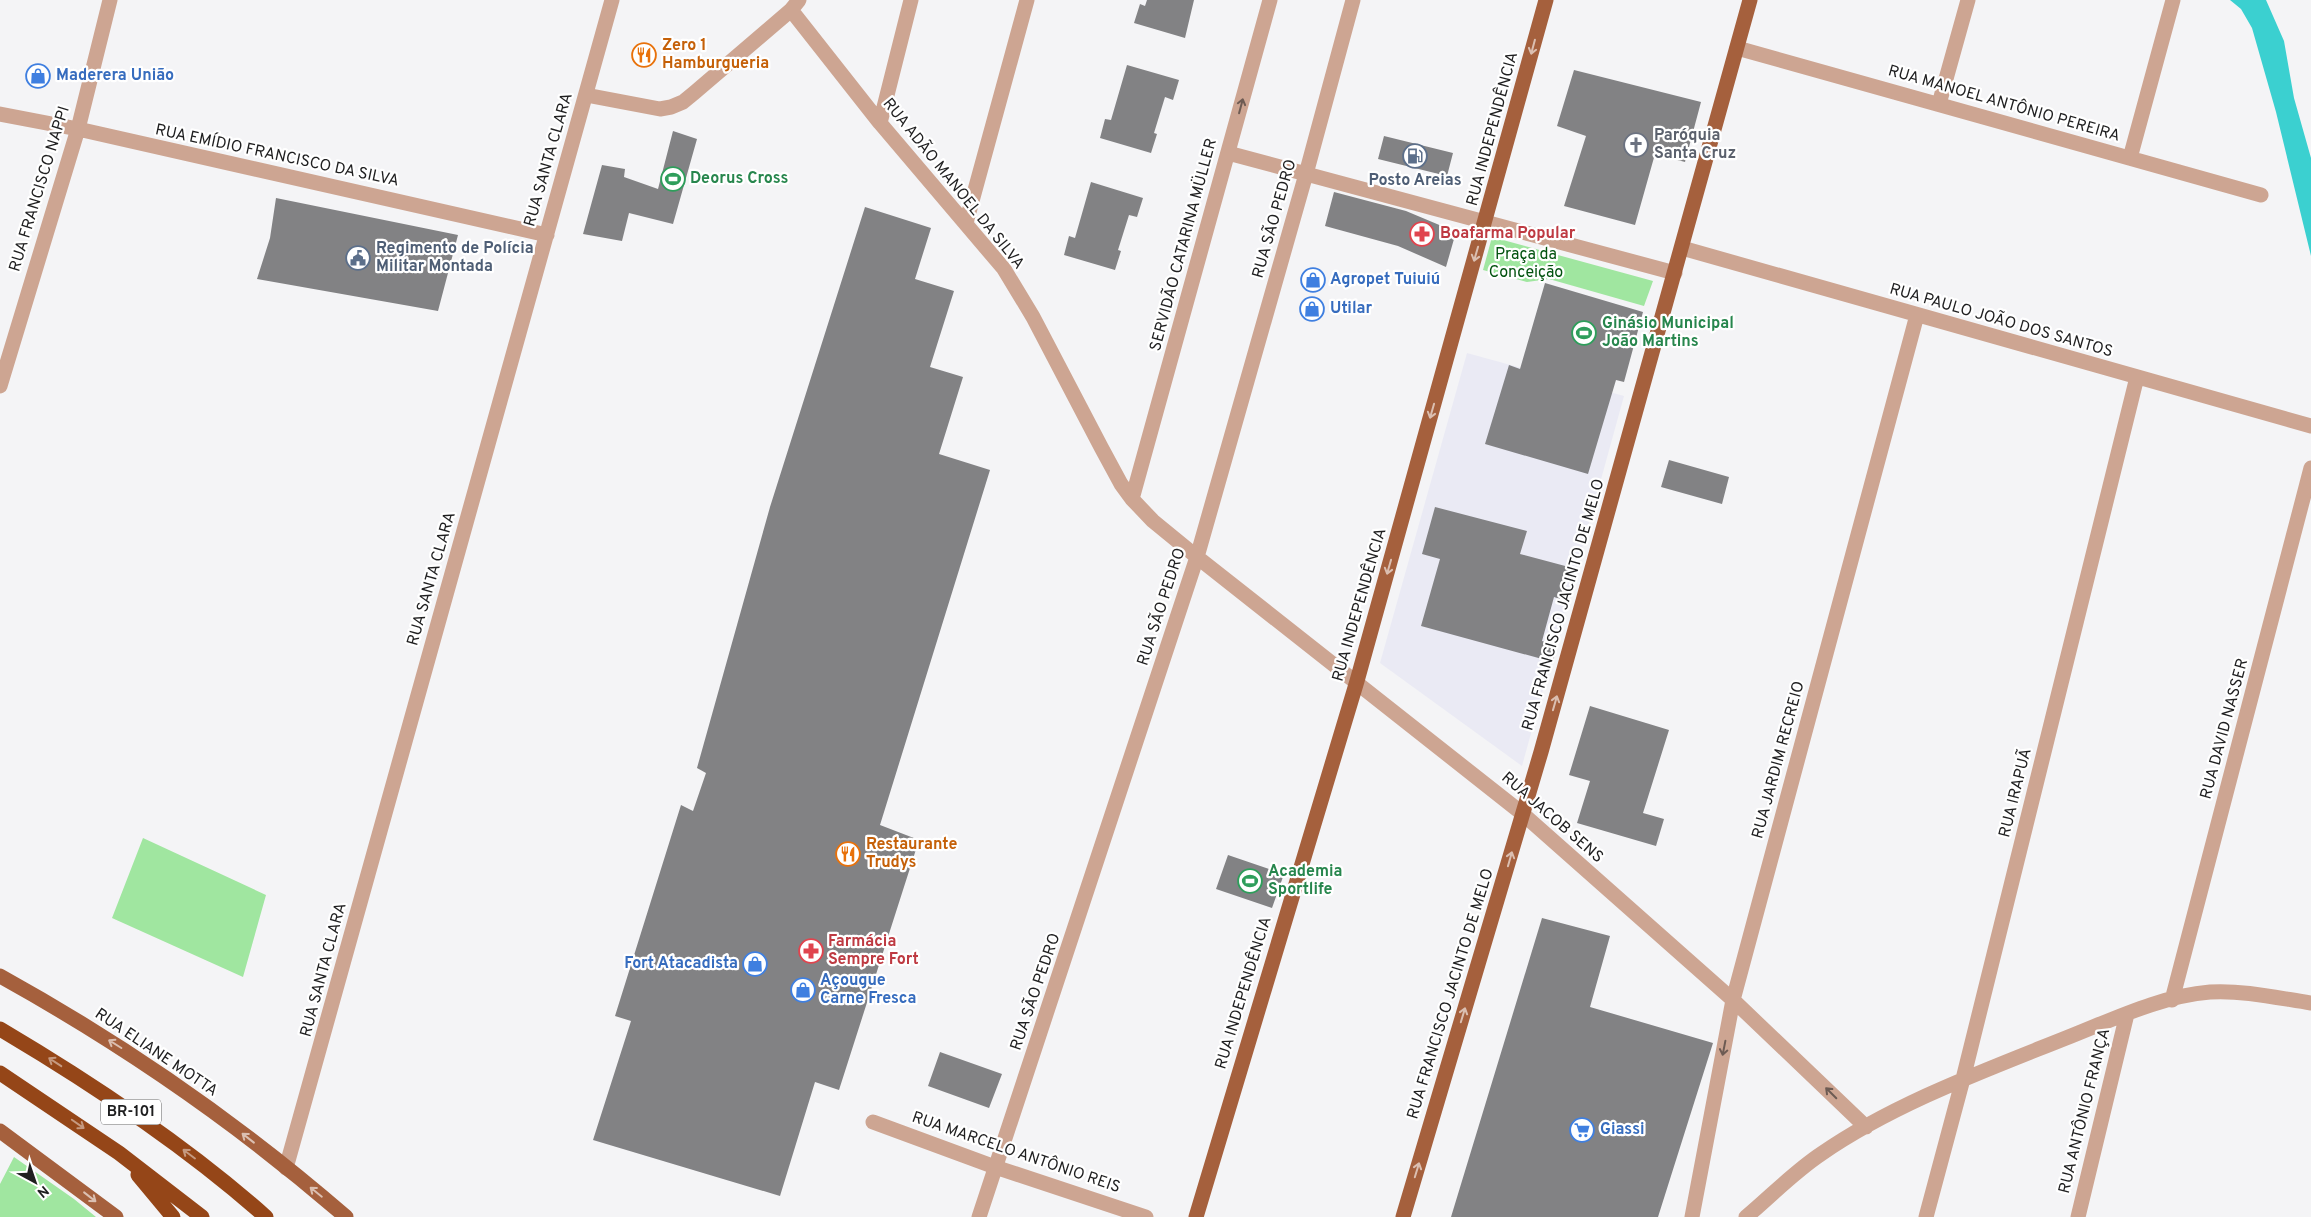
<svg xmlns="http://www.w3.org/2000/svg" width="2311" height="1217" font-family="Overpass,sans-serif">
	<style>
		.built { fill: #eaeaf4 }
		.green { fill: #a0e6a0 }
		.water { fill: #3bd0d0 }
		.building { fill: #828284 }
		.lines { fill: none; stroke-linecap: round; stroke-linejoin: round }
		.minor { stroke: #cda592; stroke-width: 15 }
		.major { stroke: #a5603d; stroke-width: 15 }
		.highway { stroke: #954618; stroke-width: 15 }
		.oneway { stroke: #dbbfb1 }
		.oneway2 { stroke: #6d5b53 }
		.oneway3 { stroke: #c59980 }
		.labels { text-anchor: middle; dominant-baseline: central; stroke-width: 4.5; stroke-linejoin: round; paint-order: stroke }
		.shield { fill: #fff; stroke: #626263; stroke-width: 1 }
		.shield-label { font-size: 15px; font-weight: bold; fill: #1f1f20 }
		.food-label { font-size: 16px; font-weight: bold; fill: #c56008; stroke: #fff; text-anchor: start }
		.shop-label { font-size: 16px; font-weight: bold; fill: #366cbe; stroke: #fff; text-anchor: start }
		.street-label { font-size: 16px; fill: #1f1f20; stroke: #fff }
		.worship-label { font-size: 16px; font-weight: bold; fill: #5b616d; stroke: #fff; text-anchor: start }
		.leisure-label { font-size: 16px; font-weight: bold; fill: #27864d; stroke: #fff; text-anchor: start }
		.service-label { font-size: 16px; font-weight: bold; fill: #4e5e75; stroke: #fff }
		.health-label { font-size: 16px; font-weight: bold; fill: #be3a42; stroke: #fff; text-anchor: start }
		.park-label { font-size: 16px; fill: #02520f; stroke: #fff }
	</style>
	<rect width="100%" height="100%" fill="#f4f4f6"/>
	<path class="built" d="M1467 353 1624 396 1522 766 1380 663Z"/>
	<path class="green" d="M1492 237 1653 281 1644 306 1549 279 1527 282 1483 270Z
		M143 838 266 895 243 977 112 918Z
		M14 1157 74 1199 96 1217H0V1184Z"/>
	<path class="water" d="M2230 0H2266L2284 41 2294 98 2311 158V256L2276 112 2252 28 2241 9Z"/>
	<path class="building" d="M1147 0H1194L1185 38 1134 23 1140 4 1145 6Z
		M1127 65 1179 80 1173 100 1165 97 1154 133 1157 134 1151 153 1100 138 1105 119 1111 120Z
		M1574 70 1701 102 1685 162 1655 154 1635 225 1564 206 1586 136 1557 126Z
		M673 131 697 139 673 224 629 213 622 241 583 234 602 165 625 169 624 177 658 189Z
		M1384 136 1453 153 1447 176 1378 159Z
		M1091 182 1143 198 1137 217 1129 215 1118 250 1121 251 1115 270 1064 255 1069 236 1075 238Z
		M1334 192 1406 211 1456 232 1446 267 1398 246 1325 226Z
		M276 198 458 235 438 311 257 279 270 238Z
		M865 207 931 228 915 279 954 291 930 367 963 377 939 454 990 470 880 825 919 840 839 1090 815 1082 780 1196 593 1140 631 1021 615 1016 681 805 693 811 706 773 697 768 770 507Z
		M1545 283 1643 312 1624 382 1616 380 1588 474 1485 444 1509 365 1520 369Z
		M1669 460 1729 477 1722 504 1661 487Z
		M1435 507 1527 531 1520 554 1569 567 1560 599 1554 597 1542 641 1557 645 1553 662 1421 626 1440 559 1422 554Z
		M1590 706 1669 730 1643 813 1664 819 1656 846 1577 823 1590 781 1569 775Z
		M1228 855 1284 874 1272 908 1216 889Z
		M1542 918 1610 936 1590 1007 1713 1043 1658 1217H1451Z
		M940 1052 1002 1074 989 1108 928 1086Z"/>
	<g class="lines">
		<path class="minor" d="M791 10 880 123 1004 269 1033 317 1101 447 1121 484 1132 499 1153 521 1197 557 1523 814 1733 1000 1866 1127
			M1737 48 2261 195
			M586 95 660 109 671 107 683 102 694 93 791 10 799 0
			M1939 104 1968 0
			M0 114 78 129 547 235
			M880 123 911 0
			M1228 153 1675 273
			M2130 158 2173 0
			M966 223 1027 0
			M1682 248 2311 426
			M0 386 78 129 110 0
			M1132 499 1270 0
			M2172 1000 2311 468
			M873 1122 995 1167 1146 1217
			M286 1168 612 0
			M979 1217 1197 557 1306 174 1353 0
			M1692 1217 1733 1000 1917 315
			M1746 1217C1771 1196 1794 1172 1821 1154 1893 1104 1986 1070 2066 1038 2112 1020 2160 996 2210 992 2243 990 2278 998 2311 1003
			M1926 1217 1963 1079 2137 377
			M2078 1217 2127 1014"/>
		<path class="major" d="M0 976C123 1044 240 1125 346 1217
			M0 1131 116 1217
			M1196 1217 1357 681 1546 0
			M1403 1217 1541 752 1750 0"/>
		<path class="highway" d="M0 1029C93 1084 185 1145 266 1217
			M0 1073 119 1153 202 1217
			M138 1175 173 1217"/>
	</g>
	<defs><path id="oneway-shaft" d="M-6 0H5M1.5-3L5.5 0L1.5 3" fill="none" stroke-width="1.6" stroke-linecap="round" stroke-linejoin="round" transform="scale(1.25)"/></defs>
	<g class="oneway">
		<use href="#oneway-shaft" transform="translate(1533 47) rotate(105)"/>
		<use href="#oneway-shaft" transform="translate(1476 254) rotate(106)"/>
		<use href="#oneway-shaft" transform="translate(1432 411) rotate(106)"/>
		<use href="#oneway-shaft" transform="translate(1389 567) rotate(106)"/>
		<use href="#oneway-shaft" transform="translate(1555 703) rotate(-74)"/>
		<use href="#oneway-shaft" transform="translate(1510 859) rotate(-74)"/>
		<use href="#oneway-shaft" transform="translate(1463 1015) rotate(-73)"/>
		<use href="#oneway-shaft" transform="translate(115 1044) rotate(-148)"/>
		<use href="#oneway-shaft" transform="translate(248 1138) rotate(-142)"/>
		<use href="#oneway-shaft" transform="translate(1417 1170) rotate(-73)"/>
		<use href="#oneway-shaft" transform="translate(316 1192) rotate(-141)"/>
		<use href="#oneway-shaft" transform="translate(90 1197) rotate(38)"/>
	</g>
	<g class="oneway2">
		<use href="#oneway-shaft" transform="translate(1241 106) rotate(-75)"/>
		<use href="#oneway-shaft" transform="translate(1724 1048) rotate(101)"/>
		<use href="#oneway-shaft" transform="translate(1831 1093) rotate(-135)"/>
	</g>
	<g class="oneway3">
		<use href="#oneway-shaft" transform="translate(55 1062) rotate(-147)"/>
		<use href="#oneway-shaft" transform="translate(78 1124) rotate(35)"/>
		<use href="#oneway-shaft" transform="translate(189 1154) rotate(-143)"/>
	</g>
	<defs>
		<g id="restaurant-ring" transform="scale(1.25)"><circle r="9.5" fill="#fff" stroke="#e8710a" stroke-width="1.5"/><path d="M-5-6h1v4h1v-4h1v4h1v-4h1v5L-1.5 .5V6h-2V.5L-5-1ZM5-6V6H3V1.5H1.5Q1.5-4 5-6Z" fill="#e8710a"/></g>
		<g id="shop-ring" transform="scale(1.25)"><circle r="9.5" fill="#fff" stroke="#3f7fe0" stroke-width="1.5"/><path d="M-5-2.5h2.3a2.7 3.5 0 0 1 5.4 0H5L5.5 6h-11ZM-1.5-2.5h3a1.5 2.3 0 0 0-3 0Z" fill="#3f7fe0"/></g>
		<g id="church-ring" transform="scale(1.25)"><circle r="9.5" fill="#fff" stroke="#6b7280" stroke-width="1.5"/><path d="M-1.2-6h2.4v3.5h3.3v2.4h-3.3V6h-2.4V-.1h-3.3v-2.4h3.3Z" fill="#6b7280"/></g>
		<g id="fuel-ring" transform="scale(1.25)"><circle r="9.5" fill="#fff" stroke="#5c6f8a" stroke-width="1.5"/><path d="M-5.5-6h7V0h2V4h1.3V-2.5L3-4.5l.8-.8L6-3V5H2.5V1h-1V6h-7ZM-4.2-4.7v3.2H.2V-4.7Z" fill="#5c6f8a"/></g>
		<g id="stadium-ring" transform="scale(1.25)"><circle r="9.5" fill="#fff" stroke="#2e9e5b" stroke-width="1.5"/><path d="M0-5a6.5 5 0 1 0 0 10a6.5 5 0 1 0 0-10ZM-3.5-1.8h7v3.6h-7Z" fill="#2e9e5b"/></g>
		<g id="pharmacy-ring" transform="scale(1.25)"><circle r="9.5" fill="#fff" stroke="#e0444e" stroke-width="1.5"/><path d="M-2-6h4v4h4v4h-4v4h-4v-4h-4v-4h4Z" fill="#e0444e"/></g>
		<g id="civic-ring" transform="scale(1.25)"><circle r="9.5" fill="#fff" stroke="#5c6f8a" stroke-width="1.5"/><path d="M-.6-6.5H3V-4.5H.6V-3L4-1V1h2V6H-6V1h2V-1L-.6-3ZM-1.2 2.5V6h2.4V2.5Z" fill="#5c6f8a"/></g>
		<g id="supermarket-ring" transform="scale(1.25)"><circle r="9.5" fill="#fff" stroke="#3f7fe0" stroke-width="1.5"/><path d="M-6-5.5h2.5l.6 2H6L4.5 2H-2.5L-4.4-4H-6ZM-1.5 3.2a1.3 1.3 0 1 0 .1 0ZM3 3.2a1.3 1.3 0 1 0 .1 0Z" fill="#3f7fe0"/></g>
	</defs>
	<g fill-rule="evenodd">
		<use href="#restaurant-ring" x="644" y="55"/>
		<use href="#shop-ring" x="38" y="76"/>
		<use href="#church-ring" x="1636" y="145"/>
		<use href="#fuel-ring" x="1415" y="156"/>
		<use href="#stadium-ring" x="673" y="179"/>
		<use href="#pharmacy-ring" x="1422" y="234"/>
		<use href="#civic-ring" x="358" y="258"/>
		<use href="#shop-ring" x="1313" y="280"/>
		<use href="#shop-ring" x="1312" y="309"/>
		<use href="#stadium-ring" x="1584" y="333"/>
		<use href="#restaurant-ring" x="848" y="854"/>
		<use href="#stadium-ring" x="1250" y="881"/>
		<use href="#pharmacy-ring" x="811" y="951"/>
		<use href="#shop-ring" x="755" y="964"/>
		<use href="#shop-ring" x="803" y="990"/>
		<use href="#supermarket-ring" x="1582" y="1130"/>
	</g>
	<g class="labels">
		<rect class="shield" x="101" y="1099.5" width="60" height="25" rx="4"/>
		<g class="shield-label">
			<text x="131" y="1112">BR-101</text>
		</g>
		<g class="food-label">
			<text x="662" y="46">Zero 1<tspan x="662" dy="18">Hamburgueria</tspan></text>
			<text x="866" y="845">Restaurante<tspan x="866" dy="18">Trudys</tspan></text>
		</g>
		<g class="shop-label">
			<text x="56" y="76">Maderera União</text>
			<text x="1330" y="280">Agropet Tuiuiú</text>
			<text x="1330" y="309">Utilar</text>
			<text x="738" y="964" text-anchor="end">Fort Atacadista</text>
			<text x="820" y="981">Açougue<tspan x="820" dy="18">Carne Fresca</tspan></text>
			<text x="1600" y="1130">Giassi</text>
		</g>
		<g class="street-label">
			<text transform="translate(2004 104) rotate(16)">RUA MANOEL ANTÔNIO PEREIRA</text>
			<text transform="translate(1493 129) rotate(-75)">RUA INDEPENDÊNCIA</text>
			<text transform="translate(277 156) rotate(12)">RUA EMÍDIO FRANCISCO DA SILVA</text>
			<text transform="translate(549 160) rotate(-74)">RUA SANTA CLARA</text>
			<text transform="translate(953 184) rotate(51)">RUA ADÃO MANOEL DA SILVA</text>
			<text transform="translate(40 189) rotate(-73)">RUA FRANCISCO NAPPI</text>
			<text transform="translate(1275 219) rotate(-74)">RUA SÃO PEDRO</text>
			<text transform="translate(1184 245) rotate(-75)">SERVIDÃO CATARINA MÜLLER</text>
			<text transform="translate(2001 321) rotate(16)">RUA PAULO JOÃO DOS SANTOS</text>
			<text transform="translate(432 579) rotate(-74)">RUA SANTA CLARA</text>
			<text transform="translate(1360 605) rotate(-74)">RUA INDEPENDÊNCIA</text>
			<text transform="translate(1564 605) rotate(-74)">RUA FRANCISCO JACINTO DE MELO</text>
			<text transform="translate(1162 607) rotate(-72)">RUA SÃO PEDRO</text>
			<text transform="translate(2225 729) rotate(-75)">RUA DAVID NASSER</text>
			<text transform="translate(1779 760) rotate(-75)">RUA JARDIM RECREIO</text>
			<text transform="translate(2016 793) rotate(-76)">RUA IRAPUÃ</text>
			<text transform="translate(1552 818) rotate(41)">RUA JACOB SENS</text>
			<text transform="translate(324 970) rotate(-75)">RUA SANTA CLARA</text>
			<text transform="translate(1036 992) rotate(-71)">RUA SÃO PEDRO</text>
			<text transform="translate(1244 993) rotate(-73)">RUA INDEPENDÊNCIA</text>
			<text transform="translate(1451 994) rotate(-73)">RUA FRANCISCO JACINTO DE MELO</text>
			<text transform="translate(156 1053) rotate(34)">RUA ELIANE MOTTA</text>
			<text transform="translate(2085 1111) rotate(-76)">RUA ANTÔNIO FRANÇA</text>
			<text transform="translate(1016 1153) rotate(19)">RUA MARCELO ANTÔNIO REIS</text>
		</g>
		<g class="worship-label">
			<text x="1654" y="136">Paróquia<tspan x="1654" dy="18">Santa Cruz</tspan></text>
		</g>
		<g class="leisure-label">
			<text x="690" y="179">Deorus Cross</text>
			<text x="1602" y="324">Ginásio Municipal<tspan x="1602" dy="18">João Martins</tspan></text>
			<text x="1268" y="872">Academia<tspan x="1268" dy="18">Sportlife</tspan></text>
		</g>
		<g class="service-label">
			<text x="1415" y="181">Posto Areias</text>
			<text x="376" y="249" text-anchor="start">Regimento de Polícia<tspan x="376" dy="18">Militar Montada</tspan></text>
		</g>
		<g class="health-label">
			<text x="1440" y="234">Boafarma Popular</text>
			<text x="828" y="942">Farmácia<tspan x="828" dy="18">Sempre Fort</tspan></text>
		</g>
		<g class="park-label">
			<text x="1526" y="255">Praça da<tspan x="1526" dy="18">Conceição</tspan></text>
		</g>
	</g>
	<g transform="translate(35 1182) rotate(140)" stroke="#ffffff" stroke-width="4" paint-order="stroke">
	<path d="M0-4L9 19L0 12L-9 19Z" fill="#1f1f20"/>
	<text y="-8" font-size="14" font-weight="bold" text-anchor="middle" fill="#1f1f20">N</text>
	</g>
</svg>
